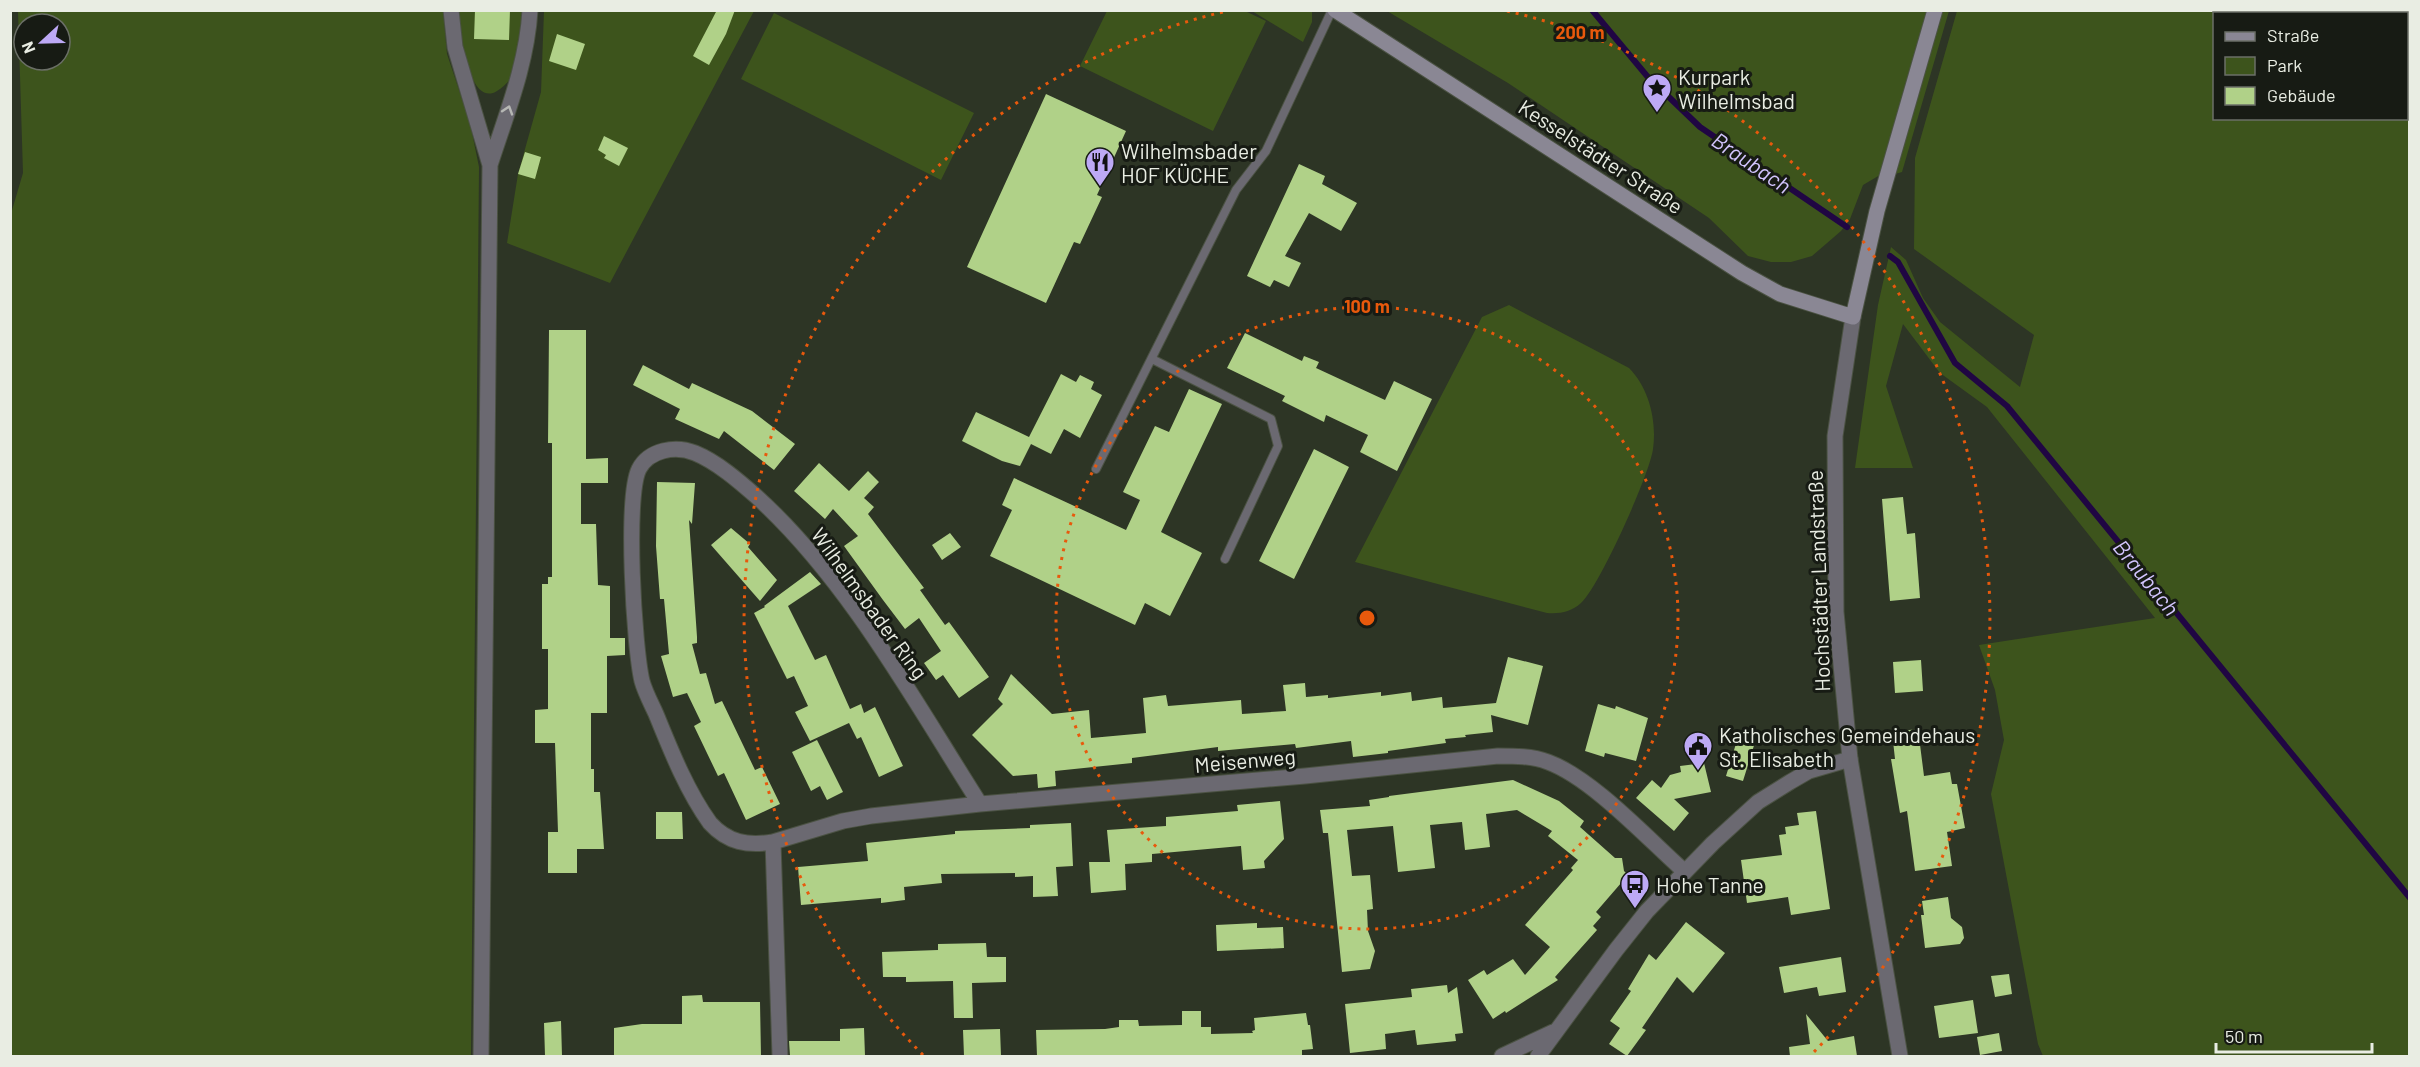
<svg xmlns="http://www.w3.org/2000/svg" width="2420" height="1067" font-family="Barlow,sans-serif">
	<style>
		.green { fill: #3d541c; fill-rule: evenodd }
		.lines { fill: none; stroke-linecap: round; stroke-linejoin: round }
		.stream { stroke: #200643; stroke-width: 6 }
		.building { fill: #b0d188 }
		.service-casing { stroke: #4b5243; stroke-width: 10 }
		.minor-casing { stroke: #4b5243; stroke-width: 17 }
		.tertiary-casing { stroke: #4b5243; stroke-width: 17 }
		.secondary-casing { stroke: #4b5243; stroke-width: 17 }
		.service { stroke: #6b6971; stroke-width: 8 }
		.minor { stroke: #6b6971; stroke-width: 15 }
		.tertiary { stroke: #6b6971; stroke-width: 15 }
		.secondary { stroke: #8a8794; stroke-width: 15 }
		.oneway { stroke: #b7b8b5 }
		.ring { fill: none; stroke: #e8590c; stroke-width: 3; stroke-dasharray: 3 6 }
		.labels { text-anchor: middle; dominant-baseline: central; stroke-width: 6; stroke-linejoin: round; paint-order: stroke }
		.poi-label { font-size: 21px; fill: #e9ede3; stroke: #171b14; text-anchor: start }
		.street-label { font-size: 21px; fill: #e9ede3; stroke: #171b14 }
		.water-label { font-size: 22px; font-style: italic; fill: #d3c5fe; stroke: #171b14 }
		.centre { fill: #e8590c; stroke: #171b14; stroke-width: 3 }
		.ring-label { font-size: 18px; text-anchor: middle; font-weight: bold; fill: #e8590c; stroke: #171b14; stroke-width: 6; stroke-linejoin: round; paint-order: stroke }
	</style>
	<rect width="100%" height="100%" fill="#2d3525"/>
	<path class="green" d="M18 11H443L447 54 470 123 479 167 471 1056H11L10 217 23 173ZM24 24H60V60H24Z
		M459 11H524C521 29 521 52 515 70 512 78 504 87 497 91 468 109 459 26 459 11Z
		M544 11H754L610 283 507 243 518 174 541 92Z
		M1107 11H1245L1266 21 1213 131 1080 66Z
		M1252 11H1312V22L1303 42Z
		M1387 11H1930L1880 175 1863 185 1850 219 1841 231 1812 256 1791 262H1771L1748 256 1709 218 1508 83Z
		M1938 11H1949L1902 172 1895 174Z
		M1957 11H2409V1056H2043L2038 1044 1991 794 2004 740 1995 690 1979 645 2155 618 1987 407 1940 373 1903 324 1886 386 1913 468H1855L1878 305 1891 247 1906 260 1923 298 1940 322 2020 387 2034 335 1914 249 1915 158ZM2214 14H2406V118H2214Z
		M774 13 974 113 941 180 741 79Z
		M1509 305 1629 368C1649 388 1657 421 1653 449 1650 474 1599 587 1581 603 1571 612 1560 614 1547 613L1355 562 1482 317Z"/>
	<g class="lines">
		<path class="stream" d="M1592 10 1647 76 1700 127 1847 227
			M1890 256 1898 262 1955 363 2007 406 2410 898"/>
	</g>
	<path class="building" d="M475 10H510L509 40 474 39Z
		M717 10H735L726 34 709 65 693 56Z
		M557 34 585 44 576 70 549 61Z
		M1046 94 1126 131 1097 195 1102 197 1080 244 1074 242 1046 303 967 267Z
		M604 136 628 148 619 166 604 158 606 155 598 150Z
		M525 152 541 157 535 179 518 174Z
		M1299 164 1325 176 1322 184 1357 203 1341 231 1309 213 1285 256 1301 263 1289 287 1274 280 1270 287 1247 276Z
		M549 330H586V459L608 458V483H581V524H596L598 585 610 586V638H625V655L607 656V713H591V769H594V792H600L604 849H577V873H548V832H558L555 743H535V710L548 709V649H542V584H548V577H552V443H548Z
		M1245 333 1302 361 1304 356 1319 362 1316 368 1385 400 1394 381 1432 399 1397 471 1360 452 1368 435 1326 415 1324 422 1282 401 1285 396 1227 368Z
		M643 365 689 389 692 383 752 411 795 444 774 470 724 431 719 439 675 419 680 409 633 385Z
		M1061 374 1076 382 1080 375 1094 382 1091 389 1102 395 1080 438 1064 429 1051 454 1031 444 1020 466 1002 461 962 441 976 412 1029 437Z
		M1189 389 1222 404 1161 532 1202 553 1170 616 1145 603 1135 625 990 556 1012 510 1002 505 1014 478 1126 530 1140 500 1123 492 1155 426 1169 432Z
		M1314 449 1349 467 1294 579 1259 561Z
		M819 463 849 491 868 471 879 482 864 498 874 507 868 514 924 588 920 590 945 625 949 622 989 677 959 698 943 675 936 680 924 663 941 651 919 618 905 629 883 600 844 546 858 536 833 509 825 519 794 491Z
		M657 482 695 483 692 524 689 520 697 637V643L692 644 700 674 706 673 715 704 722 701 755 770 762 767 780 804 746 820 724 773 718 776 694 726 701 722 687 693 673 697 661 656 669 654 664 599H660L656 546Z
		M1903 497 1907 534 1915 533 1920 598 1890 601 1882 499Z
		M731 528 750 544 748 547 777 580 760 601 711 545Z
		M950 533 961 547 942 560 932 545Z
		M810 572 821 584 788 606 815 660 826 655 850 709 861 704 864 713 875 707 903 766 879 777 861 737 857 739 849 723 810 741 795 712 808 706 794 676 787 679 754 613 765 607 764 606Z
		M1508 657 1543 666 1528 725 1491 715 1493 732 1465 735 1466 737 1445 739 1446 743 1388 751V753L1353 757 1351 741 1296 748 1295 744 1218 751V747L1132 758V763L1055 771 1056 786 1038 788 1037 774 1013 776 972 735 1003 704 998 699 1011 674 1052 714 1089 710 1091 738 1146 733 1143 698 1166 695 1168 706 1241 700 1242 714 1286 711 1283 685 1305 683 1306 697 1328 695V698L1381 692V696L1411 692 1412 701 1442 697 1443 708 1496 703Z
		M1921 660 1923 691 1895 693 1893 662Z
		M1598 704 1615 709 1616 706 1648 718 1636 761 1605 753 1604 757 1585 751Z
		M1918 729 1924 776 1950 772 1952 784H1957L1965 828 1947 832 1952 866 1915 871 1907 811 1900 813 1891 759H1895L1892 732Z
		M1739 734 1756 739 1743 781 1726 776Z
		M817 740 843 792 827 800 820 786 811 791 792 752Z
		M1704 763 1711 792 1674 799 1689 813 1674 831 1636 798 1652 780 1661 788 1670 775 1681 772 1680 766Z
		M1513 780 1559 801 1584 821 1580 827 1615 858H1622L1624 871 1628 875 1596 912 1601 917 1593 926 1597 930 1555 977 1558 980 1506 1013 1505 1011 1493 1019 1468 980 1484 970 1487 975 1513 959 1525 975 1550 947 1525 925 1573 870 1571 868 1578 860 1548 836 1552 831 1517 810 1486 814 1490 847 1465 850 1462 822 1430 825 1435 868 1398 872 1393 826 1347 830 1352 876 1370 875 1373 909 1367 910 1368 931 1375 951 1370 969 1342 972 1328 833H1323L1320 810 1370 806 1369 800 1389 797V796Z
		M1280 801 1284 839 1264 861 1265 868 1243 870 1241 846 1152 854V862L1125 864 1126 890 1091 893 1089 862H1110L1107 830 1166 826V817L1238 811 1237 805Z
		M1816 811 1830 909 1791 915 1788 897 1747 903 1741 860 1782 855 1779 835 1786 834 1785 827 1799 825 1797 813Z
		M656 812H682L683 839H656Z
		M1071 823 1073 866 1056 867 1058 896 1033 897V876L1015 877V873L941 874 942 883 904 887 905 900 881 903V898L801 905 798 867 868 861 866 843 955 834V831L1030 828V825Z
		M1948 897 1951 918 1962 927 1964 938 1960 944 1925 948 1921 915H1924L1922 901Z
		M1686 922 1725 953 1693 993 1677 977 1642 1028 1646 1030 1627 1056 1609 1044 1620 1028 1610 1021 1631 991 1628 989 1649 954 1656 960Z
		M1257 923V928L1283 927 1284 948 1217 951 1216 925Z
		M986 943 987 957H1006V982L972 983 973 1018H954L953 981 906 982V977H883L882 952 938 950V944Z
		M1841 957 1846 992 1819 996 1817 987 1784 993 1779 967Z
		M2009 974 2012 994 1995 997 1991 976Z
		M1447 985 1448 993 1457 987 1463 1033 1455 1034 1456 1041 1417 1045 1415 1030 1385 1034 1386 1049 1350 1053 1345 1004 1412 997 1411 989Z
		M702 995 703 1002H760L761 1056H614V1028L642 1024H682V996Z
		M1973 1000 1978 1033 1939 1038 1934 1006Z
		M1182 1011H1201V1027H1211V1034L1253 1033 1252 1031 1255 1030 1254 1018 1306 1013 1308 1025H1310L1313 1049 1302 1050V1055L1285 1056H1037L1036 1030 1105 1029 1119 1027V1020H1138L1139 1026 1182 1025Z
		M1806 1014 1828 1041 1854 1036 1857 1056H1790L1789 1047 1810 1044Z
		M561 1021 562 1056H545L544 1023Z
		M864 1028 865 1056H790L789 1041H840V1029Z
		M1000 1029 1001 1056H964L963 1030Z
		M1999 1033 2002 1051 1980 1055 1977 1037Z"/>
	<g class="lines">
		<g class="service-casing">
			<path id="service" d="M1152 359 1271 419 1278 446 1225 559
				M1096 469 1236 190 1266 151 1332 10"/>
		</g>
		<g class="minor-casing">
			<path id="minor" d="M773 842 843 821 871 816 980 804 1305 776 1498 756C1515 756 1532 756 1548 762 1592 778 1648 839 1684 871
				M780 1056 773 842C748 846 728 843 710 823 687 791 671 751 656 714 651 703 645 692 642 681 634 647 625 497 639 469 649 450 675 445 695 453 717 462 739 481 757 497 849 581 913 699 980 804
				M1502 1056 1553 1032
				M1538 1056 1616 950 1647 911 1713 843 1758 802 1790 782 1809 771 1850 759"/>
		</g>
		<g class="tertiary-casing">
			<path id="tertiary" d="M451 10 455 47 490 165 481 1056
				M490 165C506 115 527 64 530 10
				M1853 317 1835 436 1836 612 1850 759 1900 1056"/>
		</g>
		<g class="secondary-casing">
			<path id="secondary" d="M1335 10 1742 273 1780 294 1853 317 1877 211 1935 10"/>
		</g>
		<use href="#service" class="service"/>
		<use href="#minor" class="minor"/>
		<use href="#tertiary" class="tertiary"/>
		<use href="#secondary" class="secondary"/>
	</g>
	<defs><path id="oneway-chevron" d="M-2-3.5L2.5 0L-2 3.5" fill="none" stroke-width="1.6" stroke-linecap="round" stroke-linejoin="round" transform="scale(1.5)"/></defs>
	<use class="oneway" href="#oneway-chevron" transform="translate(508 110) rotate(-72)"/>
	<g class="ring">
		<circle cx="1367" cy="618" r="311"/>
		<path d="M923 1055A623 623 0 0 1 1227 11M1507 11A623 623 0 0 1 1811 1055"/>
	</g>
	<defs>
		<g id="sight-pin" transform="scale(1.5)"><path d="M0 17L-7.5 6A9.5 9.5 0 1 1 7.5 6Z" fill="#bda9f5" stroke="#171b14"/><path d="M0-6L1.8-2.2L6-1.7L2.9 1.2L3.7 5.4L0 3.3L-3.7 5.4L-2.9 1.2L-6-1.7L-1.8-2.2Z" fill="#111"/></g>
		<g id="restaurant-pin" transform="scale(1.5)"><path d="M0 17L-7.5 6A9.5 9.5 0 1 1 7.5 6Z" fill="#bda9f5" stroke="#171b14"/><path d="M-5-6h1v4h1v-4h1v4h1v-4h1v5L-1.5 .5V6h-2V.5L-5-1ZM5-6V6H3V1.5H1.5Q1.5-4 5-6Z" fill="#111"/></g>
		<g id="civic-pin" transform="scale(1.5)"><path d="M0 17L-7.5 6A9.5 9.5 0 1 1 7.5 6Z" fill="#bda9f5" stroke="#171b14"/><path d="M-.6-6.5H3V-4.5H.6V-3L4-1V1h2V6H-6V1h2V-1L-.6-3ZM-1.2 2.5V6h2.4V2.5Z" fill="#111"/></g>
		<g id="bus-pin" transform="scale(1.5)"><path d="M0 17L-7.5 6A9.5 9.5 0 1 1 7.5 6Z" fill="#bda9f5" stroke="#171b14"/><path d="M-5-6H5V4H4V6H2V4H-2V6H-4V4H-5ZM-3.5-4V0h7V-4ZM-3.5 1.2v1.5H-2V1.2ZM2 1.2v1.5H3.5V1.2Z" fill="#111"/></g>
	</defs>
	<g fill-rule="evenodd">
		<use href="#sight-pin" x="1657" y="88"/>
		<use href="#restaurant-pin" x="1100" y="162"/>
		<use href="#civic-pin" x="1698" y="746"/>
		<use href="#bus-pin" x="1635" y="884"/>
	</g>
	<g class="labels">
		<g class="poi-label">
			<text x="1678" y="76">Kurpark<tspan x="1678" dy="24">Wilhelmsbad</tspan></text>
			<text x="1121" y="150">Wilhelmsbader<tspan x="1121" dy="24">HOF KÜCHE</tspan></text>
			<text x="1719" y="734">Katholisches Gemeindehaus<tspan x="1719" dy="24">St. Elisabeth</tspan></text>
			<text x="1656" y="884">Hohe Tanne</text>
		</g>
		<g class="street-label">
			<text transform="translate(1601 156) rotate(33)">Kesselstädter Straße</text>
			<text transform="translate(1818 581) rotate(-92)">Hochstädter Landstraße</text>
			<text transform="translate(870 603) rotate(54)">Wilhelmsbader Ring</text>
			<text transform="translate(1245 760) rotate(-5)">Meisenweg</text>
		</g>
		<g class="water-label">
			<text transform="translate(1752 162) rotate(34)">Braubach</text>
			<text transform="translate(2147 577) rotate(51)">Braubach</text>
		</g>
	</g>
	<circle cx="1367" cy="618" r="9" class="centre"/>
	<g class="ring-label">
		<text x="1580" y="39">200 m</text>
		<text x="1367" y="313">100 m</text>
	</g>
	<rect width="2420" height="1067" fill="none" stroke="#e9ede3" stroke-width="24"/>
	<rect x="2213" y="12" width="195" height="108" fill="#171b14" stroke="#6b6f67" stroke-width="1.5"/>
	<rect x="2225" y="32" width="30" height="9" fill="#8a8794" stroke="#6b6f67" stroke-width="1.5"/>
	<text x="2267" y="42" font-size="18" fill="#e9ede3">Straße</text>
	<rect x="2225" y="57" width="30" height="18" fill="#3d541c" stroke="#6b6f67" stroke-width="1.5"/>
	<text x="2267" y="72" font-size="18" fill="#e9ede3">Park</text>
	<rect x="2225" y="87" width="30" height="18" fill="#b0d188" stroke="#6b6f67" stroke-width="1.5"/>
	<text x="2267" y="102" font-size="18" fill="#e9ede3">Gebäude</text>
	<g transform="translate(42 42) rotate(248)"><circle r="28" fill="#171b14" stroke="#6b6f67" stroke-width="1.5"/>
	<path d="M0-4.5L10 22L0 15L-10 22Z" fill="#bda9f5"/>
	<text y="-9" font-size="16" font-weight="bold" text-anchor="middle" fill="#e9ede3">N</text>
	</g>
	<path d="M2216 1043v9h156v-9" fill="none" stroke="#e9ede3" stroke-width="3"/>
	<text x="2225" y="1043" font-size="18" fill="#e9ede3" stroke="#171b14" stroke-width="4.5" paint-order="stroke">50 m</text>
</svg>
